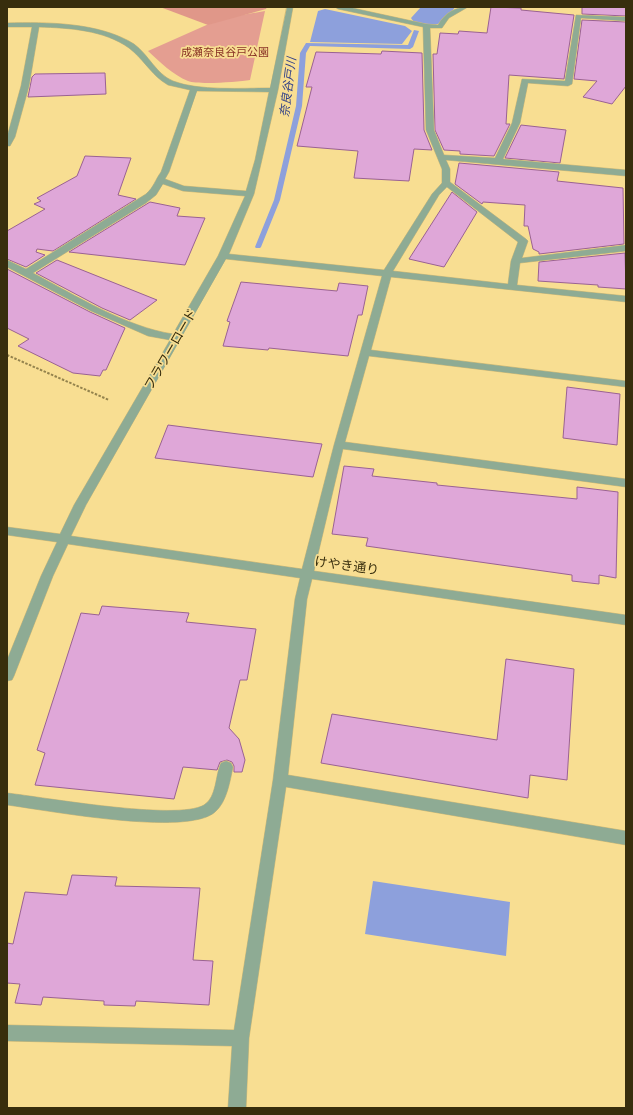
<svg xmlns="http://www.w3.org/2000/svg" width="633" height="1115" font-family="'Exo 2','Noto Sans JP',sans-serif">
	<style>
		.green { fill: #e49e91 }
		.forest { fill: #e09789 }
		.water { fill: #8da0dc }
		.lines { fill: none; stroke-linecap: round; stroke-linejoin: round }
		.stream { fill: #8da0dc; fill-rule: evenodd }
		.river { fill: #8da0dc; fill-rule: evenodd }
		.building { fill: #dfa7d8; stroke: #9a6293 }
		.minor-casing { stroke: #d2bb77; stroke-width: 1 }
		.path { stroke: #94834d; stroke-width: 2; stroke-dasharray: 2.5 1.5; stroke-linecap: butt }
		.minor { fill: #8eab94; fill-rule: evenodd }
		.labels { text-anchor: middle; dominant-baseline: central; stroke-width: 3.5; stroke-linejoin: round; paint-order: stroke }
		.far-park-label { font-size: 11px; fill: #893326; stroke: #f8de92 }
		.far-water-label { font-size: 12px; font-style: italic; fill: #314088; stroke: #f8de92 }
		.street-label { font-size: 13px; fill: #382e0d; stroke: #f8de92 }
	</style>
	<rect width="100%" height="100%" fill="#f8de92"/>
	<path class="green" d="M265 11 250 80C238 82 198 85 188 81 173 75 160 62 148 51L220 19Z"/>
	<path class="forest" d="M160 7H267L266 9 208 25Z"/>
	<path class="water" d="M325 9 405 26 412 31 402 44 310 42 318 11Z
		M373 881 510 902 506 956 365 934Z"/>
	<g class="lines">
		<path class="stream" d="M414 30 419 31 413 47 410 49 310 46 306 53 302 106 280 200 261 247 260 248H256L255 247 274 200 296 106 300 53 306 43 408 45Z"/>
		<path class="river" d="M421 7H455C445 23 435 29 416 25L411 18Z"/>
	</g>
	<path class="building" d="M491 7 521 8V10L574 15 564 79 509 75 506 124H510L494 156 460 154V151L444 150 435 130 433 54H437L440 33 458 34 459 31 487 33Z
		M582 7H626V16L582 14Z
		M582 20 626 22V86L612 104 583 97 597 81 574 79Z
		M382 51 422 53 424 130 432 150 414 149 409 181 354 178 358 151 297 146 312 87H306L316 52 381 54Z
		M105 73 106 94 28 97 32 77 35 74Z
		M521 125 566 130 560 163 505 158Z
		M85 156 131 158 118 195 136 199 53 251 37 249 36 252 45 255 26 267 7 259V231L45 209 34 204 41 201 37 198 77 176Z
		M459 163 559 172 557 181 623 188 624 244 539 254V252L533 249 528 226H524L525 205 483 202 482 204 455 184Z
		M452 192 477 212 444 267 409 259Z
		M150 202 180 208 177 216 205 218 185 265 69 252Z
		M625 253 626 289 598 287V285L538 281 539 262Z
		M57 260 157 300 130 320 102 308 36 273Z
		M7 269 90 312 125 328 106 370H103L100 376 73 373 18 346 29 339 7 328Z
		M241 282 337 291 339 283 368 286 362 315H358L348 356 269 348 268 350 223 346 230 322 227 321Z
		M567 387 620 394 617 445 563 438Z
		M168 425 238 434 322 444 313 477 155 458Z
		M344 466 374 469 372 476 437 483V485L577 499V487L618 492 616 578 599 575V584L572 581V575L366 546 368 538 332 534Z
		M102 606 189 613 186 622 256 629 247 680H240L229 728 239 739 245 760 242 772H234V766L232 762 227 760 220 762 217 770 183 767 174 799 35 785 45 753 37 750 81 613 99 615Z
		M506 659 574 669 567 780 530 775 528 798 321 763 332 714 497 740Z
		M72 875 117 877 115 886 200 888 193 960 213 961 209 1005 136 1001 135 1006 104 1005V1001L43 997 41 1005 15 1003 20 984 7 983V943L13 944 25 892 67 895Z"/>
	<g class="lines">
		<g class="minor-casing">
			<path id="minor" d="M287 7H293L278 90 254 194 229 254 384 270 432 194 442 183V169L426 130 423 27 338 9 335 7H348L426 24 438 25C445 13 455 7 468 7L449 18 442 28H430L434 130 444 155 495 158 512 123 522 79 565 81 576 15 626 17V21L581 18 572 84 568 86 528 83 520 123 503 159 626 170V176L446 160 450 169V182L526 239 528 241 522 258 626 245V251L520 263 517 285 626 296V302L391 277 371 350 626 381V387L369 356 345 442 626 479V487L343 449 314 571 626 615V625L312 579 307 599 288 775 626 831V845L286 787 249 1038 246 1108H228L232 1046 7 1041V1025L234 1030 273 780 295 599 300 578 68 544 53 576 14 676 12 680 7 681V660L41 576 57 542 7 535V527L60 534 74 505 170 340 148 336 91 311 7 267V260L26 269 146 194C154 187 155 180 161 172L190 90 168 85 162 81C150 72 142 58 129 48 104 30 69 28 39 27L29 86 15 137 10 146H7V137L21 86 32 27H7V23C46 22 99 22 134 44 149 55 156 74 173 81 198 91 243 88 270 88ZM197 91 269 92 255 160 246 191 184 186 165 179 169 172ZM163 184 183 191 245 196 218 256 173 334C126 327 75 295 33 273L146 203 156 195ZM447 187 518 242 511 261 508 284 393 271 439 195ZM226 259 382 276 334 445 302 569 71 536 86 505Z
				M226 761 231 763 233 767C230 781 227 802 215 812 187 837 46 810 7 805V793C43 797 177 821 204 805 217 797 215 775 221 763Z"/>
		</g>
		<path class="path" d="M7 355 109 400"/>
		<use href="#minor" class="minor"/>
	</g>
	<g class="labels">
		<g class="far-park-label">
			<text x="225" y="51">成瀬奈良谷戸公園</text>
		</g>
		<g class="far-water-label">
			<text transform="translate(287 87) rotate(-83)">奈良谷戸川</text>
		</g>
		<g class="street-label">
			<text transform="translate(170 349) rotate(-60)">フラワーロード</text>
			<text transform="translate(347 565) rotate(8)">けやき通り</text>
		</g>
	</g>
	<rect width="633" height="1115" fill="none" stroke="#382e0d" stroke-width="16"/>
</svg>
